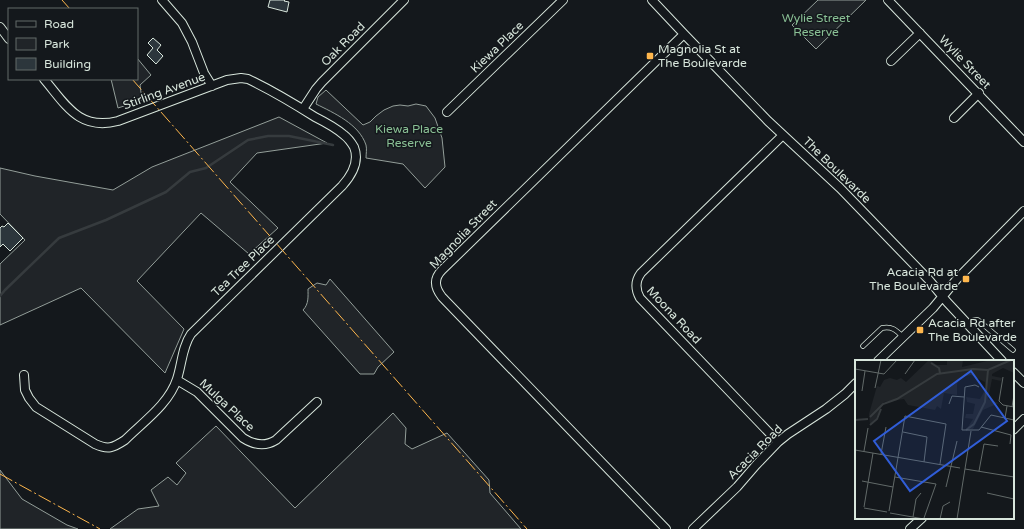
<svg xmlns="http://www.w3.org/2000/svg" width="1024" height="529" font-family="'Varela Round',sans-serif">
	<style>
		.green { fill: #202428; stroke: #939e99 }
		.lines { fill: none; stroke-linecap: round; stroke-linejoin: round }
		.stream { stroke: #363b3e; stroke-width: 2.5 }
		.building { fill: #2c363c; stroke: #d8e6dc }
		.service-casing { stroke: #d8e6dc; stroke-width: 5.5 }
		.minor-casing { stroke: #d8e6dc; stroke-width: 10 }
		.service { stroke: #14181c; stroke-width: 4 }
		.minor { stroke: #14181c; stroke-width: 8 }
		.power { stroke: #ffb74d; stroke-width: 1; stroke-dasharray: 14 3 2 3; stroke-linecap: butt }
		.poi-dot { fill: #ffb74d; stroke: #14181c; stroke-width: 1.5 }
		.labels { text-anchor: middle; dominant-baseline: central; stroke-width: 3; stroke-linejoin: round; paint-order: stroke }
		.park-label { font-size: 12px; fill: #8ac095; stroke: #14181c }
		.street-label { font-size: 12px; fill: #d8e6dc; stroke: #14181c }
		.poi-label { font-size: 12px; fill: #d8e6dc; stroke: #14181c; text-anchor: start }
		.inset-river { fill: none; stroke: #363b3e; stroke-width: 2 }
		.inset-road { fill: none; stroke: #626a69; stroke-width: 1 }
		.view { fill: #305dd8; fill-opacity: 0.15; stroke: #305dd8; stroke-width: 2 }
		.inset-edge { fill: none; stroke: #d8e6dc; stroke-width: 2 }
	</style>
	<rect width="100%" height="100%" fill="#14181c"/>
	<path class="green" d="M818 0H866L816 49 792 25Z
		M137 58 151 75 140 85 142 100 118 108 111 79H137Z
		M326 90 363 125 370 122 376 116 384 110 393 106 400 105 408 106 416 104 426 106 435 118 442 138 445 167 425 188 403 164 366 158C366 154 367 149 366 145 359 124 334 113 316 104L318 97Z
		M279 117 327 143 257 153 230 182 278 228 249 254 201 213 137 281 184 329 165 373 81 288 0 325V264L25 240 0 214V168L35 176 113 190 152 167Z
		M330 279 394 352 378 367 374 374H360L303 310C309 304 308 296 308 289L317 283 326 285Z
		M393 413 406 428 405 444 412 449 447 433 489 480 490 493 521 529H110L138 509 159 506 151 490 168 477 177 485 186 473 176 463 216 426 295 508Z
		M0 470 22 499 67 525 78 529H0Z"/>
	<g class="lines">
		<path class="stream" d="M0 296 5 290 59 238 106 220 166 192 190 172 206 168 248 140 268 136H289L333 145"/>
	</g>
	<path class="building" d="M270 0H285L284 1 289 2 287 12 268 7Z
		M153 38 161 45 157 50 163 56 156 64 147 55 153 48 148 43Z
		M8 223 23 238 10 251 3 244 0 247V228L2 226 4 227Z"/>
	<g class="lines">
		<g class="service-casing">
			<path id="service" d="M968 324 974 320H978L1013 350
				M863 346 882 328C892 326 896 330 903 337"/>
		</g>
		<g class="minor-casing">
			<path id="minor" d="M162 0 182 23 192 42 204 73 212 86
				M652 0 684 34 768 121 840 188 899 249 929 280 947 302 1002 361
				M888 0 1024 142
				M0 27 9 39
				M891 61 920 33
				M303 109 316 89 322 82 404 0
				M447 112 563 0
				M954 118 979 93
				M878 361 933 308 957 279 1024 211
				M1013 372 1024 383
				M24 375 25 390 29 398 36 407 95 444C108 450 113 448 125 440 143 422 169 404 177 379 182 364 182 347 191 334L342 186C352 175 360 162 354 147 351 142 348 138 344 135 336 128 325 122 315 117 293 103 271 90 248 79L241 78 227 80 118 121C79 131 66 105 44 79
				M177 380 197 392 243 438C254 445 265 447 276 440L317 402
				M1013 430 1024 419
				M778 442 640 298C635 289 635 281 641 273L783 135
				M666 529 442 297C435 288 433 279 442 270L684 34
				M693 529 737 487 756 465 778 442 788 434 826 409 845 394 856 383
				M910 529 922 518"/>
		</g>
		<use href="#service" class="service"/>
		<use href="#minor" class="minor"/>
		<path class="power" d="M62 0 70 9
			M132 79 527 529
			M0 474 100 529"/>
	</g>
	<g class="poi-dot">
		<rect x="646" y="52" width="8" height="8" rx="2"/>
		<rect x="962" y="275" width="8" height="8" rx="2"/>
		<rect x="916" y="326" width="8" height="8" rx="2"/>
	</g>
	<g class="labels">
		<g class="park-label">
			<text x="816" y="18">Wylie Street<tspan x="816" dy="14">Reserve</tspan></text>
			<text x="409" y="129">Kiewa Place<tspan x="409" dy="14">Reserve</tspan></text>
		</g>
		<g class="street-label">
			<text transform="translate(343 44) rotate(-45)">Oak Road</text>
			<text transform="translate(497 47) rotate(-44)">Kiewa Place</text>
			<text transform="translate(965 62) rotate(46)">Wylie Street</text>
			<text transform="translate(164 91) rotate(-20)">Stirling Avenue</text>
			<text transform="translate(837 170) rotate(44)">The Boulevarde</text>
			<text transform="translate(463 234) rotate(-46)">Magnolia Street</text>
			<text transform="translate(243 266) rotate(-44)">Tea Tree Place</text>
			<text transform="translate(674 315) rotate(47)">Moona Road</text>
			<text transform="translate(227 405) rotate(43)">Mulga Place</text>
			<text transform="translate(755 452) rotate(-45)">Acacia Road</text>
		</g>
		<g class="poi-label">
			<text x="658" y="49">Magnolia St at<tspan x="658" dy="14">The Boulevarde</tspan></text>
			<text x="958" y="272" text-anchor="end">Acacia Rd at<tspan x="958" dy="14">The Boulevarde</tspan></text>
			<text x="928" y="323">Acacia Rd after<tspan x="928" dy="14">The Boulevarde</tspan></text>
		</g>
	</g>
	<g transform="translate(855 360)">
		<rect width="159" height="159" fill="#14181c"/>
		<path d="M74 0 82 5H92V0H108L107 7 136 0H158L159 13 148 8 137 14V16L147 18 146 21 137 19 133 39 144 43 128 50 118 69 111 70 118 59 110 58 111 54H118L120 44 112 42 111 37 125 39 131 28 130 22 116 15 106 17 102 24V35L89 33 86 49 82 46 80 50 53 45 49 39 29 42 20 61 15 64 14 54 22 26 25 27 29 20 35 18 42 20 46 18 51 22Z" fill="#202428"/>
		<path class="inset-river" d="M76 3 84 8 85 13M15 57 28 44 42 39 82 14 118 9 133 10 156 0M0 60 13 59M15 65 22 59 26 49M111 70 119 64 130 42 133 10"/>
		<path class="inset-road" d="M0 9 29 14 42 0M50 14 60 0M148 17 144 41 148 45 159 47M124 27 120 25 110 27 107 70H124L136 55 159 60M20 28 26 0M7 31 10 11M94 44 97 36 109 37M157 47 159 35M150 58 152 46M126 67 156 75 155 84M48 72 72 77 69 102M0 90 105 108M9 91 13 68M26 94 31 67M110 109 159 117M124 111 129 84 143 86M40 117 81 124 69 158M7 121 38 127M91 127 102 81M132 133 159 139M9 147 18 93M9 148 32 152M34 151 50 56 91 64 85 104M35 153 69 159M58 157 61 139 66 133M85 159 88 146 95 142M102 159 116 71"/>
		<path class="view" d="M116 11 152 61 55 131 19 81Z"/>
		<rect width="159" height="159" class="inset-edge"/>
	</g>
	<rect x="8" y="8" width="130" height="72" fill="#14181c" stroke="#626a69"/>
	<rect x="16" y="21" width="20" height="6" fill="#14181c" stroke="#626a69"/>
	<text x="44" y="28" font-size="12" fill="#d8e6dc">Road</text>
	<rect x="16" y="38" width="20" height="12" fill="#202428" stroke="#626a69"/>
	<text x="44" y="48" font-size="12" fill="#d8e6dc">Park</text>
	<rect x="16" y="58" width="20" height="12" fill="#2c363c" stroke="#626a69"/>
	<text x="44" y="68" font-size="12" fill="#d8e6dc">Building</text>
</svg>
